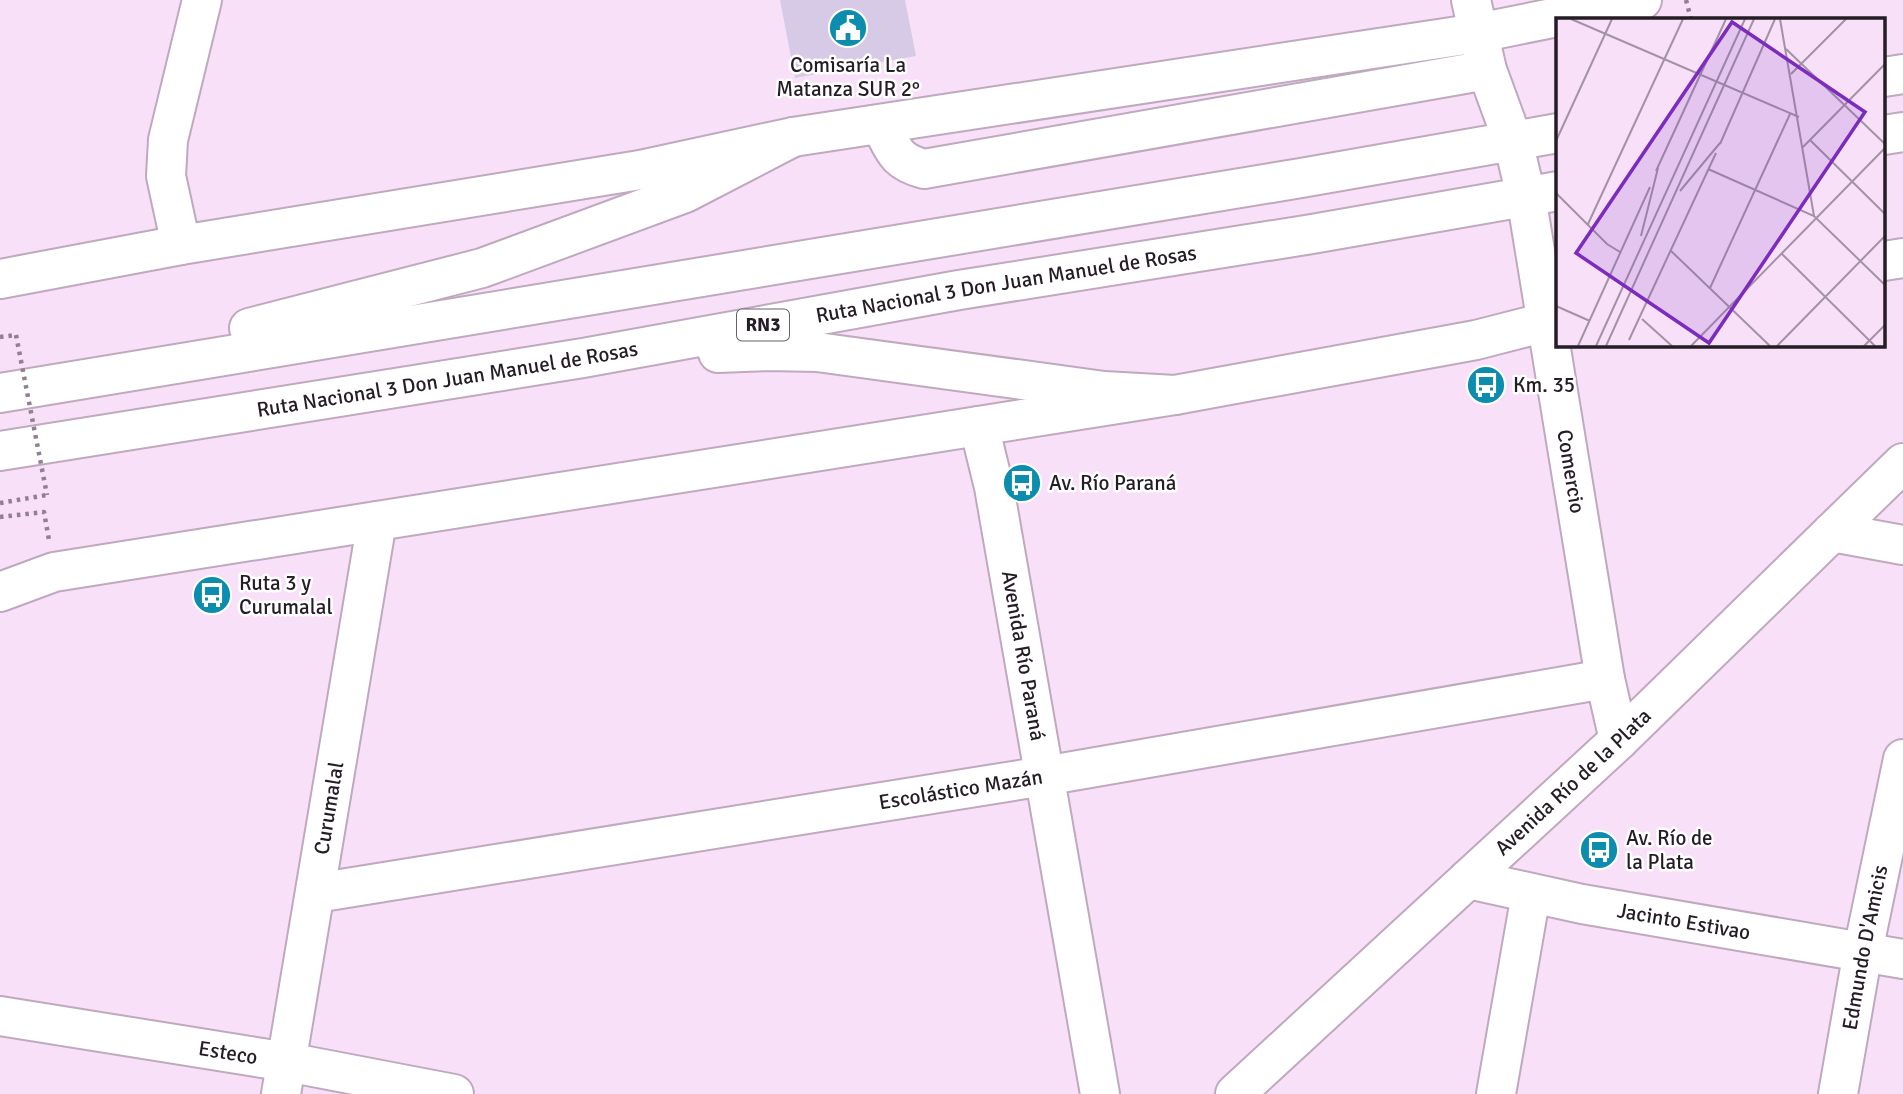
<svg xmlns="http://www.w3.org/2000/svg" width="1903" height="1094" font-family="Signika,sans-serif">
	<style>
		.building { fill: #d6cae7 }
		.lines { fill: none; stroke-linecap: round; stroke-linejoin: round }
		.minor-casing { stroke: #bfa9bf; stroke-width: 42 }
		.highway-casing { stroke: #bfa9bf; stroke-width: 42 }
		.path { stroke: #908090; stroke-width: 4.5; stroke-dasharray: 3.5 5; stroke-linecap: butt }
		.minor { stroke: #fff; stroke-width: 38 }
		.highway { stroke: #fff; stroke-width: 38 }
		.path-bridge { stroke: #908090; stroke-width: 4.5; stroke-dasharray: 3.5 5; stroke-linecap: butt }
		.labels { text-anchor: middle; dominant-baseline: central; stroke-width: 5; stroke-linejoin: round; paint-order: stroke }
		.shield { fill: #fff; stroke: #666166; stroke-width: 2 }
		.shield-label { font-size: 19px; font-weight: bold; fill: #251d25 }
		.poi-label { font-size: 21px; fill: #251d25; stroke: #fff; text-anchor: start }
		.street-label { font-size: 21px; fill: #251d25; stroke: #fff }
		.inset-road { fill: none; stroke: #a392a4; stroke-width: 2 }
		.view { fill: #7b2cbf; fill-opacity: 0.15; stroke: #7b2cbf; stroke-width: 3.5 }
		.inset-edge { fill: none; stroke: #251d25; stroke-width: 3.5 }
	</style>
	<rect width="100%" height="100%" fill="#f7e0f8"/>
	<path class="building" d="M780 0H905L916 56 795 78Z"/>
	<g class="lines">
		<g class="minor-casing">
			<g id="minor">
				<path id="s1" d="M1471 0 1487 70 1513 141 1526 196 1605 679 1619 740"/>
				<path d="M881 125C894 150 895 161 924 169L1487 70"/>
				<path d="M181 245 166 176 168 140 202 0"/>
				<path d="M1884 261 1903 258"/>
				<path d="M0 279 181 245 640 170 793 137 1478 33 1642 0"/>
				<path id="s2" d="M979 426 994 487 1100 1094"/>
				<path d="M1832 532 1903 545"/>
				<path d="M0 592 54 572 1175 395 1476 340 1558 319"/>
				<path id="s3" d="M1468 879 1582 904 1903 959"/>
				<path id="s4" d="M316 893 1044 776 1605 679"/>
				<path id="s5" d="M0 1016 287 1062 454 1094"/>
				<path id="s6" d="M281 1094 377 521"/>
				<path id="s7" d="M1235 1094 1619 740 1903 463"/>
				<path d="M1496 1094 1531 894"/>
				<path id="s8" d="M1838 1094 1863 951 1903 759"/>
			</g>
		</g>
		<g class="highway-casing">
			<g id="highway">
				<path d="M1884 77 1903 74"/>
				<path d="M1884 135 1903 132"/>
				<path d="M249 328 482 268 685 193 793 137"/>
				<path d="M718 353 769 351 817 352 1104 391 1175 395"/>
				<path d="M0 393 1301 178 1558 133"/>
				<path id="s9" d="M0 451 583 358 959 290 1312 234 1558 191"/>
			</g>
		</g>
		<path class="path" d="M1686 0 1691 19
			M0 337 16 335
			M0 503 47 495
			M0 517 44 512 49 540"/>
		<use href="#minor" class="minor"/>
		<use href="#highway" class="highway"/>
		<path class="path-bridge" d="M16 335 47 495"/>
	</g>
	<defs>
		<g id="civic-disc" transform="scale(2.0125)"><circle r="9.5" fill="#0c8dad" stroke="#fff"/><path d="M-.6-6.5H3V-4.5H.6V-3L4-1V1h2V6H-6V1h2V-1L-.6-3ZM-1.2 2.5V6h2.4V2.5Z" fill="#fff"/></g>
		<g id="bus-disc" transform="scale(2.0125)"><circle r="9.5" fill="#0c8dad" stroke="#fff"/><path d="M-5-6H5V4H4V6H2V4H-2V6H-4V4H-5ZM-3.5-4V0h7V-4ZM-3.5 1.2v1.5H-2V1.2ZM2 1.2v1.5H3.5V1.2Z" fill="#fff"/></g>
	</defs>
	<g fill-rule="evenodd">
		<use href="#civic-disc" x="848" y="28"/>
		<use href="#bus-disc" x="1486" y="385"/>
		<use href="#bus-disc" x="1022" y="483"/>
		<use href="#bus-disc" x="212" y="595"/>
		<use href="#bus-disc" x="1599" y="850"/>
	</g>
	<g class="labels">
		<rect class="shield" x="737" y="309.5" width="52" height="31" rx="5"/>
		<g class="shield-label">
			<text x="763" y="325">RN3</text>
		</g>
		<g class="poi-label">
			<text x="848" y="65" text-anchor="middle">Comisaría La<tspan x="848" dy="24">Matanza SUR 2°</tspan></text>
			<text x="1513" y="385">Km. 35</text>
			<text x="1049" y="483">Av. Río Paraná</text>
			<text x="239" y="583">Ruta 3 y<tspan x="239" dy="24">Curumalal</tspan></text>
			<text x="1626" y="838">Av. Río de<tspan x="1626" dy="24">la Plata</tspan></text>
		</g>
		<g class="street-label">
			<text stroke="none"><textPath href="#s9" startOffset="1020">Ruta Nacional 3 Don Juan Manuel de Rosas</textPath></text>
			<text stroke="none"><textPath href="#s9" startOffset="453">Ruta Nacional 3 Don Juan Manuel de Rosas</textPath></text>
			<text stroke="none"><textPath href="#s1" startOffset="483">Comercio</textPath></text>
			<text stroke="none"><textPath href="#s2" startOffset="234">Avenida Río Paraná</textPath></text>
			<text stroke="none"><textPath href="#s7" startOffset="460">Avenida Río de la Plata</textPath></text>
			<text stroke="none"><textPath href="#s4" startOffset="653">Escolástico Mazán</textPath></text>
			<text stroke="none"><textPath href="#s6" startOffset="290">Curumalal</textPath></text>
			<text stroke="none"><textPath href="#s3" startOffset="220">Jacinto Estivao</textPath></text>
			<text stroke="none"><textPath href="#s8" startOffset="149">Edmundo D'Amicis</textPath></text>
			<text stroke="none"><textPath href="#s5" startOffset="231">Esteco</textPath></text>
		</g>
	</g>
	<g transform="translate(1556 18)">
		<rect width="329" height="329" fill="#f7e0f8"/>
		<path class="inset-road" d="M15 1 243 99M224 1 258 198M230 31 329 126M235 56 290 1M254 122 329 196M0 123 56 1M164 126 219 1M247 129 329 46M152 151 258 198 329 267M100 153 170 1M124 173 164 125M0 175 51 226 64 234M32 206 127 1M85 218 102 150M114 232 214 328M225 235 319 328M154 270 234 96M0 288 34 303M86 301 116 328M73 322 160 135M22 328 94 169M40 328 189 1M50 328 198 1M135 328 329 130M221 328 329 218M308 328 329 307"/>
		<path class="view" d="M176 4 309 94 153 325 20 235Z"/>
		<rect width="329" height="329" class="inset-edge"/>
	</g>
</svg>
